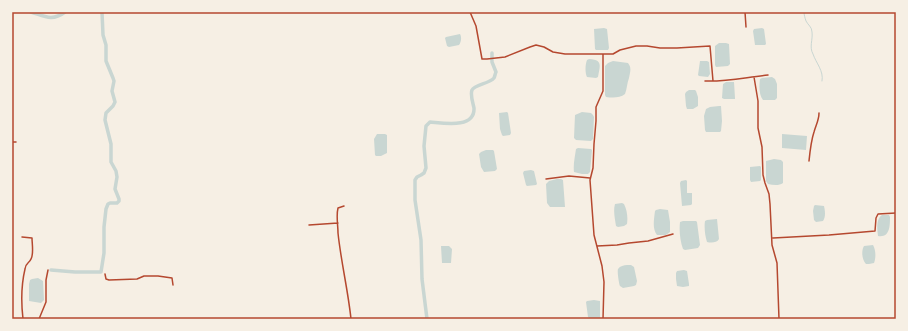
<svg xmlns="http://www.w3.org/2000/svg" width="908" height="331" font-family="Ubuntu,sans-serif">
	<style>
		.water { fill: #c9d6d2 }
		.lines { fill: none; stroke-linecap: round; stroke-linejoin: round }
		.stream { stroke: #c9d6d2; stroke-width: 1 }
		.canal { stroke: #c9d6d2; stroke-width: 3.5 }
		.minor { stroke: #b5482f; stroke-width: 1.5 }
		.neatline { fill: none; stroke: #b5482f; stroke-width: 1.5 }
	</style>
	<rect width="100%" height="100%" fill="#f6efe4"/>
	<path class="water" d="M604 28 607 29 609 48 608 50H596L595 49 594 29Z
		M762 28 764 29 766 44 765 45H755L753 31 754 29Z
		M460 34C462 37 461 43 459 45L449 47 447 46 445 38 446 37Z
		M719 43H726L729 44 730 64 728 66 716 67 715 65V46Z
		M589 59C603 60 600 65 598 77L596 78 587 77C585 73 585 65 587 60Z
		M613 61 628 63C632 68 630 72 629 78 627 83 627 89 625 94 620 98 613 98 606 97L605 95V66L608 63Z
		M700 61H707L709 62 710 74 708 77 699 76 698 75Z
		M772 77 775 79 777 84V98L775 100H763C759 95 759 86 760 79L762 78Z
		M726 82H734L735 98V99H724L722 98 723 84Z
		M689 90H695L696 91 698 97V106L693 109H687L686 106 685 94 686 92Z
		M719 106H721L722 121 721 131 720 132H706L705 130 704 116 706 109 710 107Z
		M507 112 508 113 511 133 510 135 503 136 502 135 500 129 499 113Z
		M582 112 591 113 593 115 594 117 593 139 591 141 576 140 574 138 575 115Z
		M377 134H385L387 135V153L381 156H376L375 155 374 139Z
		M782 134 807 136 806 150 782 148Z
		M578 148 591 149 592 150 590 172 588 174H582L574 172C573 165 575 156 576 149Z
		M486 150H493L494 151 497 169 495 171 484 172 481 167 479 154 481 152Z
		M774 159 781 160 783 162V183C779 186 773 185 768 184L766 181V161Z
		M760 166 761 167V180L760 181 751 182 750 180V167Z
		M531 170 534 171 537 184 536 185 527 186 526 185 523 173 524 171Z
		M557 179H561L563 180 565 207H550L547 203 546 184 549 181Z
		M686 180 687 181V193H692V204L691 205 682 206 680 183 681 181Z
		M622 203 624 204C627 210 628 217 627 224L624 226 618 227 616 226C615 219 613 211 615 204Z
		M815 205 824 206C825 210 826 217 823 221L816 222 814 220 813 211 814 206Z
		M660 209 668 210 670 222V232L666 235H657C652 229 654 219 655 211L656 210Z
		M882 215H889L890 217C890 226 890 238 878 236 877 229 876 219 882 215Z
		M717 219 719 239C717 243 711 243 707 242 705 236 704 227 705 221L707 220Z
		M683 221H696L697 222 700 245 698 248 685 250 683 249C680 241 679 230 680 222Z
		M873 245C876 250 876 258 874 263L869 264H866C862 260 861 251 864 246Z
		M441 246H449L452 249 451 263H442Z
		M627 265H631L634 267 637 281 636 285 634 286 623 288C622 287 621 287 620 286 619 284 617 271 618 269 620 266 624 265 627 265Z
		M684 270 687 271 689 284V286L683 287 677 286 676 279V273L677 271Z
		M38 278 43 281 44 300 41 303 29 301V284L30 280 32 279Z
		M594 300 600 301V319H591L588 317 586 302 587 301Z"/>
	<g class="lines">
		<path class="stream" d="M804 12C804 15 805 18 806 21 808 25 812 27 812 32 813 40 809 47 813 54 816 63 824 71 822 81"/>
		<path class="canal" d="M31 12C44 16 52 22 65 12
			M51 270 75 272H101L104 253V227L106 209 108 204 110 203H117L119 201V199L115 189 117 177 116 171 111 162V144L105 120 106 113 113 106 115 102 112 91 114 81 113 78 106 61V45L103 35 102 12
			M427 319 422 279 421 240 415 200V180L417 177 421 175 424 173 426 168 424 146 426 126 430 122C443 123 475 129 474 108 473 103 470 95 472 90 475 84 489 84 494 78 495 76 495 74 496 72L492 62V53"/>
		<path class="minor" d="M470 12 476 26 482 59H487L505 57 530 47 536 45 544 47 553 52 565 54H613L620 50 636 46H647L660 48H677L710 46 713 81
			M745 12 746 27
			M603 54V91L596 107V121L594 144 593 168 590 180 594 235 602 266 604 282 603 319
			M754 77 758 101V128L762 147 763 175 765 183 769 194 770 204 772 245 777 263 779 319
			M705 81C726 82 747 77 768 75
			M12 142H16
			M809 161C810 151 811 141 814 132 816 125 819 120 819 113
			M546 179 569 176 590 178
			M344 206 338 208C336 216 338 225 338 233 341 262 348 290 351 319
			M309 225 338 223
			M22 237 32 238C32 244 34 254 31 259 29 264 26 262 25 269 21 286 21 302 23 319
			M773 238 829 235 875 231 876 218 878 214 896 213
			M597 246 617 245 629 243 648 241 673 234
			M105 274 106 279 109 280 137 279 144 276H158L172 278 173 285
			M39 319 46 302V280L48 270"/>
	</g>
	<rect width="908" height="331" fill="none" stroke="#f6efe4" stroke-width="26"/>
	<rect x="13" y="13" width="882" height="305" class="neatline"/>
</svg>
